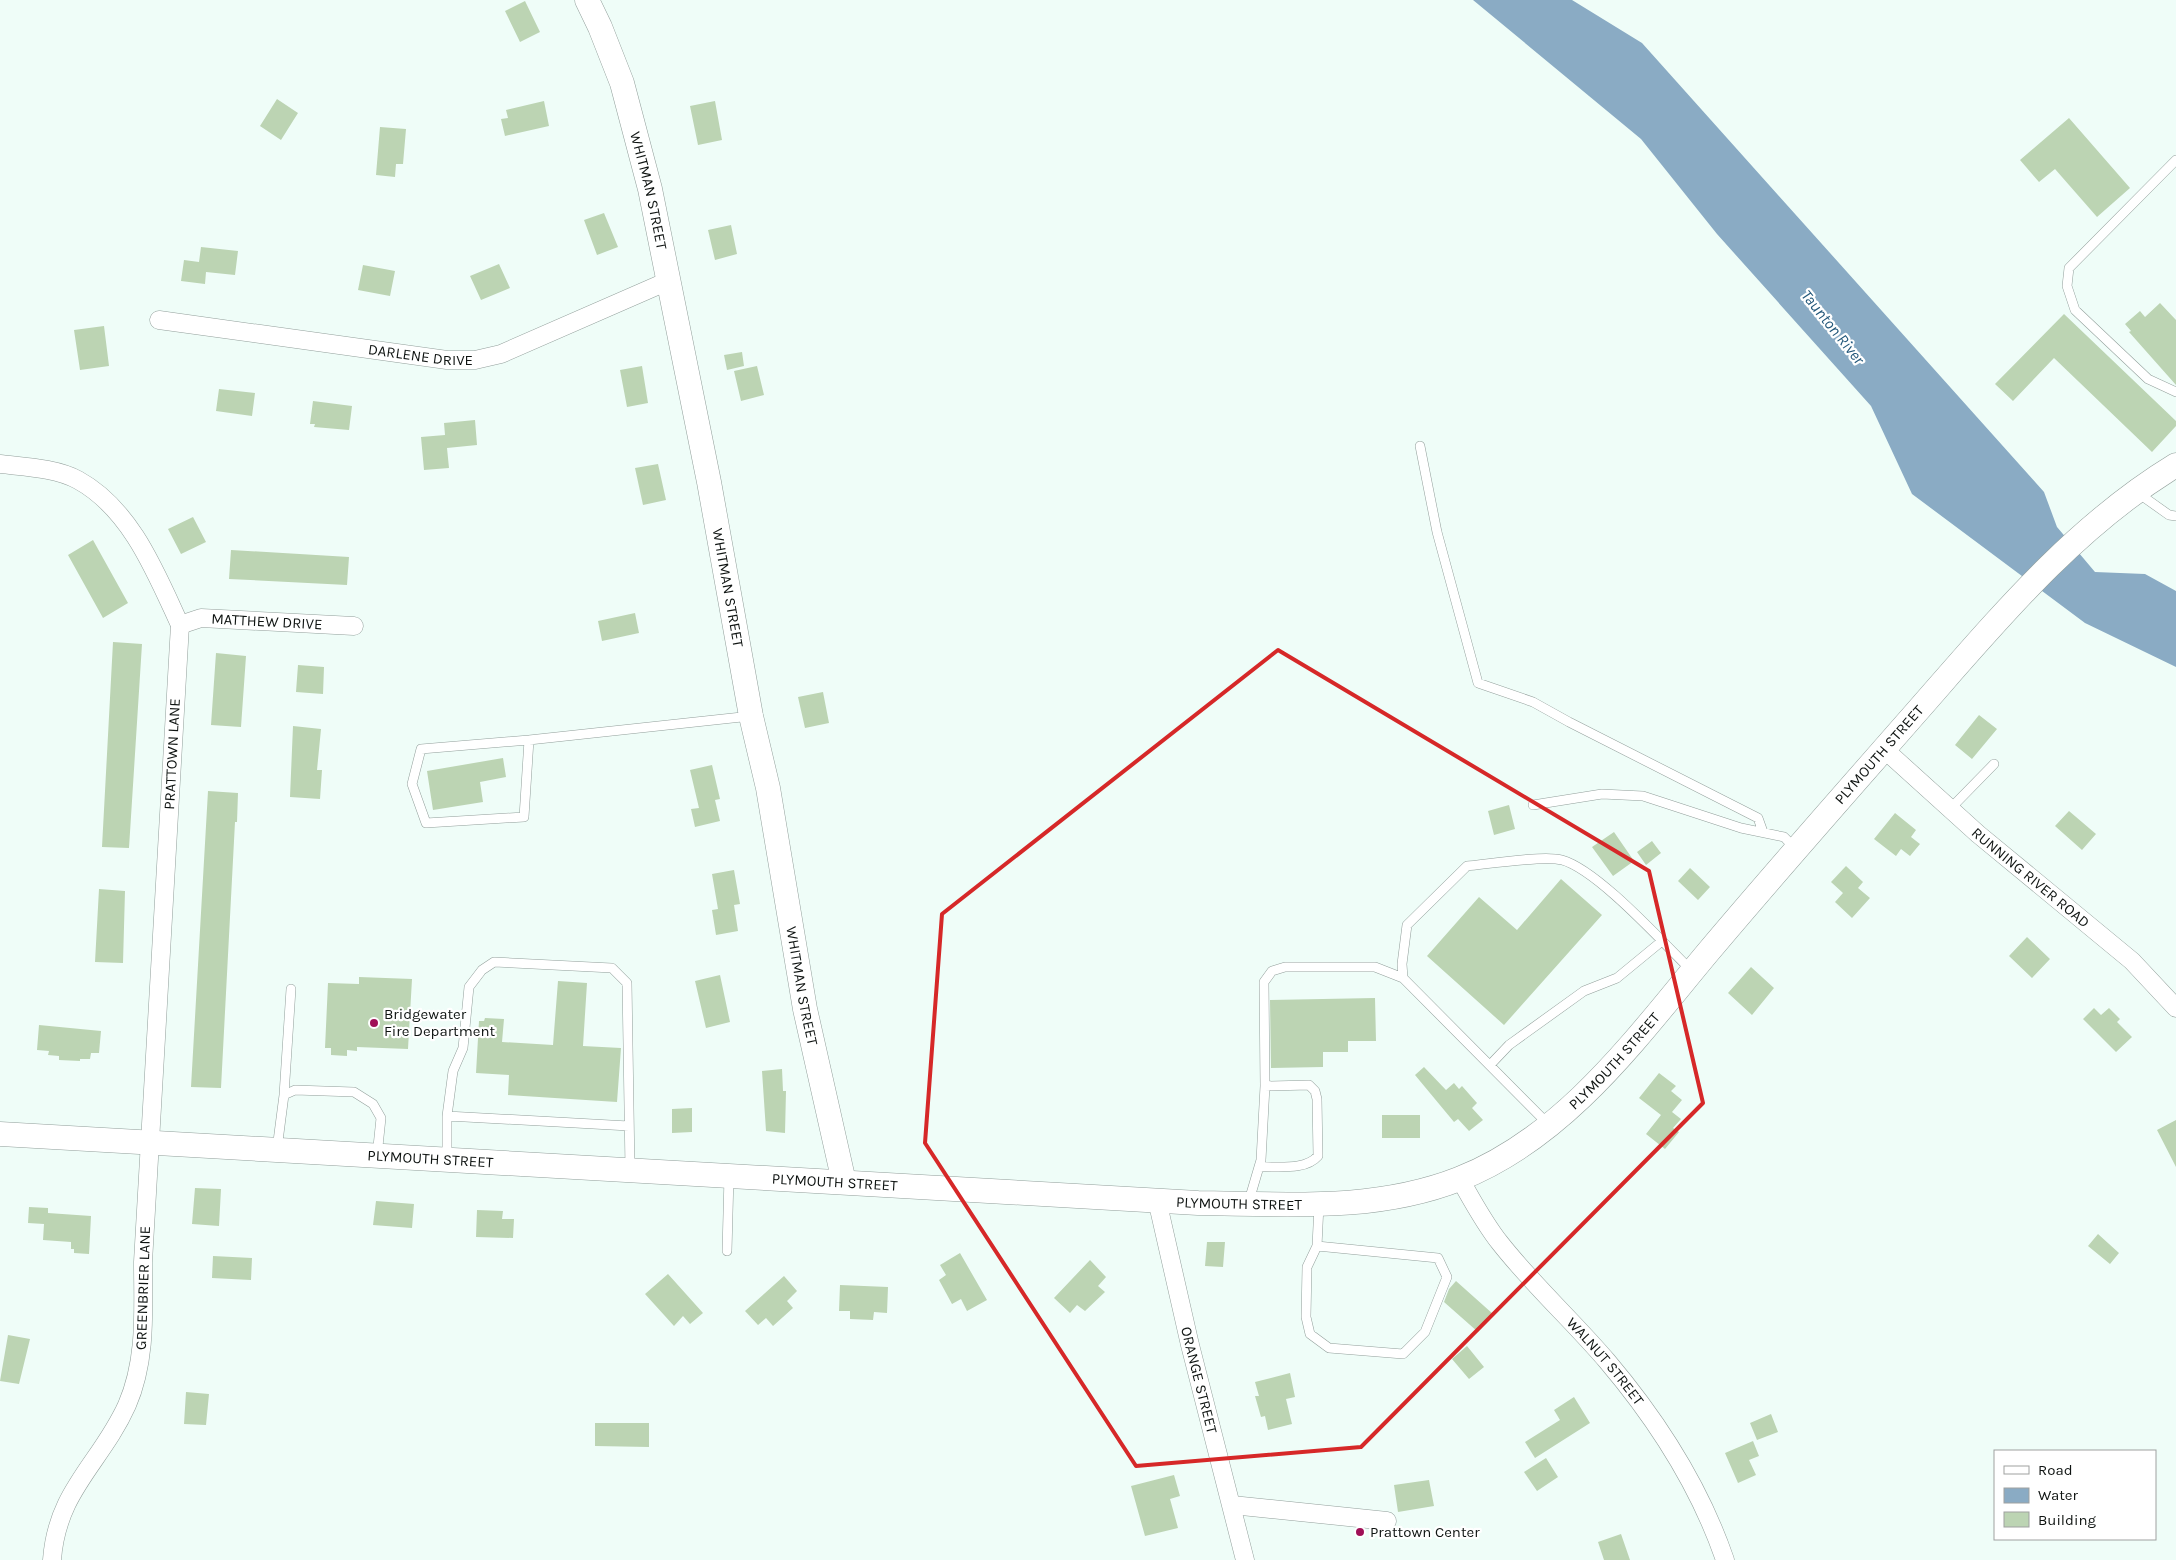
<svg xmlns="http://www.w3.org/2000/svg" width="2176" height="1560" font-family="Karla,sans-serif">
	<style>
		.water { fill: #8aabc4 }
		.building { fill: #bcd4b3 }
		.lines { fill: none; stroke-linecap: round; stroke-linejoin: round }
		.lane-casing { stroke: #929f9b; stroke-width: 10 }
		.street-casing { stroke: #929f9b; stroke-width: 19 }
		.secondary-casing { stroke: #929f9b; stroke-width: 25 }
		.lane { stroke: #fff; stroke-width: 9 }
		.street { stroke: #fff; stroke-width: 18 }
		.secondary { stroke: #fff; stroke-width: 24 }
		.marked { fill: none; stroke: #d62828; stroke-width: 4; stroke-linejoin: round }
		.poi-dot { fill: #a01057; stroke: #fff; stroke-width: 2 }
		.labels { text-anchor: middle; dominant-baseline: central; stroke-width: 4.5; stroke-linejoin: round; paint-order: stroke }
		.street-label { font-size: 15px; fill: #0f1412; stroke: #fff }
		.poi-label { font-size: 15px; fill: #0f1412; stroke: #fff; text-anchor: start }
		.water-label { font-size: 16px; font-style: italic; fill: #22577a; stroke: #fff }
	</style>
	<rect width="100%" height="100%" fill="#effdf8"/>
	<path class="water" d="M1473 0H1572L1642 43 2044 492 2057 527 2095 572 2145 574 2176 591V667L2085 623 1912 494 1871 406 1717 234 1641 139Z"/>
	<path class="building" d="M525 1 540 32 520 42 505 11Z
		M277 99 298 113 281 140 260 126Z
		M544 101 549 126 505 136 501 119 508 118 506 110Z
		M715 101 722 140 698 145 690 106Z
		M2069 118 2130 188 2097 217 2055 169 2039 182 2020 160Z
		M380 127 406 129 403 164H396L395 177 376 175Z
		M604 213 618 247 597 255 584 220Z
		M731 225 737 254 715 260 708 230Z
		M201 247 238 251 235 275 206 272 205 284 181 281 184 260 199 262Z
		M499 264 510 288 481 300 470 276Z
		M363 265 395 271 390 296 358 290Z
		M2160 303 2176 320V385L2129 332 2131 331 2125 324 2140 311 2145 317Z
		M2064 314 2176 421V426L2152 452 2054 358 2013 401 1995 384Z
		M104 326 109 366 80 370 74 330Z
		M742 352 744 366 727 370 724 355Z
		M642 366 648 403 627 407 620 370Z
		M757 366 764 395 741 401 734 371Z
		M219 389 255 393 252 416 216 411Z
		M313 401 352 406 349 430 314 427 315 424H310Z
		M475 420 477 445 447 448 449 468 424 470 421 437 445 435 444 423Z
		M658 464 666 500 643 505 635 468Z
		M193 517 206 542 181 554 168 529Z
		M93 540 128 603 103 618 68 555Z
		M231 550 349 557 347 585 229 579Z
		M635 613 639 633 602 641 598 621Z
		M113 642 142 644 129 848 102 847Z
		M216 653 246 656 241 727 211 725Z
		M298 665 324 667 323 694 296 692Z
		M823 692 829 723 805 728 798 697Z
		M1979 715 1997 729 1972 759 1955 745Z
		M293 726 321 729 317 770H322L320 799 290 797Z
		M503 758 506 777 480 782 483 802 433 810 427 771Z
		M712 765 720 799 715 800 720 821 695 827 691 809 699 808 690 770Z
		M208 791 238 793 237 822H235L221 1088 191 1087Z
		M1509 805 1515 829 1494 835 1488 811Z
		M2069 811 2096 834 2082 850 2055 826Z
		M1895 813 1916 830 1911 837 1920 844 1910 856 1901 849 1896 856 1874 839Z
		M1614 832 1634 861 1613 876 1592 847Z
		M1652 841 1661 853 1646 865 1637 852Z
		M1846 866 1863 882 1858 888 1870 898 1852 918 1835 902 1843 893 1831 882Z
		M1690 868 1710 887 1698 900 1678 881Z
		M734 870 740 904 734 905 738 931 716 935 712 910 718 909 712 874Z
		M1561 879 1602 915 1504 1025 1427 956 1479 897 1517 930Z
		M99 889 125 891 123 963 95 962Z
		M2027 937 2050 959 2032 978 2009 956Z
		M1751 967 1774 988 1752 1015 1728 993Z
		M720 975 730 1022 706 1028 695 981Z
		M359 977 412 979 408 1049 357 1047V1051L347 1050V1056L331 1055V1048H325L328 983 359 984Z
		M558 981 587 983 583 1046 621 1048 617 1102 508 1095 509 1075 476 1073 479 1021H484L485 1018 504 1019 502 1042 553 1045Z
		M1375 998 1376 1041H1348V1052H1323V1067L1271 1068 1270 1000Z
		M2094 1008 2101 1015 2109 1008 2120 1019 2117 1022 2132 1037 2116 1052 2083 1019Z
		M39 1025 101 1031 99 1053H91L90 1059H80V1061L59 1060V1056L48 1055 49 1051 37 1050Z
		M1424 1067 1446 1090 1454 1083 1459 1089 1462 1086 1477 1103 1472 1108 1483 1120 1469 1131 1458 1119 1454 1122 1415 1075Z
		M782 1069 783 1091H786L785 1133 766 1131 762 1071Z
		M1659 1073 1676 1086 1671 1091 1682 1100 1672 1112 1681 1119 1673 1128 1679 1132 1665 1149 1646 1134 1661 1115 1639 1098Z
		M692 1108V1132L672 1133V1109Z
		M1382 1115H1420V1138H1382Z
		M2176 1120V1167L2157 1130Z
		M195 1188 221 1189 219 1226 192 1224Z
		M376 1201 414 1204 412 1228 373 1225Z
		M29 1207 48 1208V1213L91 1216 89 1254 74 1253V1249H71V1242L43 1240 44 1224 28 1223Z
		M477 1210 503 1211 502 1219H514L513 1238 476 1237Z
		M2098 1234 2119 1253 2110 1264 2088 1246Z
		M1207 1242H1225L1223 1267 1205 1266Z
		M960 1253 987 1300 967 1311 961 1299 952 1304 939 1280 946 1275 940 1265Z
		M213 1256 252 1258 251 1280 212 1278Z
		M1090 1260 1106 1277 1098 1286 1105 1292 1085 1311 1077 1305 1070 1313 1054 1298Z
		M668 1274 703 1313 690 1324 683 1316 674 1326 645 1294Z
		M784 1276 797 1291 787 1301 793 1308 773 1326 766 1318 758 1325 745 1311Z
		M1456 1281 1493 1314 1478 1332 1444 1302 1449 1289Z
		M840 1285 888 1287 887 1313 874 1312 873 1320 850 1319V1311H839Z
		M8 1335 30 1339 19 1384 0 1381Z
		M1467 1346 1484 1367 1469 1379 1452 1359Z
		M1290 1373 1295 1397 1286 1399 1292 1424 1268 1430 1265 1416 1261 1417 1255 1396H1259L1255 1382Z
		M186 1392 209 1394 206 1425 184 1424Z
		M1574 1397 1590 1423 1535 1458 1525 1442 1560 1420 1554 1410Z
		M1771 1414 1778 1432 1757 1440 1750 1423Z
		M595 1423H649V1447L595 1446Z
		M1753 1441 1759 1456 1749 1460 1756 1475 1738 1483 1725 1453Z
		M1546 1458 1558 1477 1537 1491 1524 1472Z
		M1174 1475 1180 1496 1170 1499 1178 1528 1145 1536 1131 1486Z
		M1429 1480 1434 1506 1398 1512 1394 1485Z
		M1621 1534 1630 1560H1604L1598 1542Z"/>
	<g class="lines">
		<g class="lane-casing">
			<path id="lane" d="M2176 160 2069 268 2067 286 2075 310 2148 379 2176 392
				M1420 446 1437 532 1478 683 1533 702 1569 722 1758 818 1763 832
				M2138 493 2169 515 2176 516
				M529 740 524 817 426 823 412 784 421 749 529 740 751 716
				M1533 805 1602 794 1643 796 1741 828 1784 837 1795 848
				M1950 809 1994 764
				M1403 978 1402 964 1407 925 1467 866C1488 864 1544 855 1562 860 1598 870 1663 943 1692 971
				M1490 1065 1509 1045 1584 991 1617 978 1662 941
				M1265 1086 1264 982 1272 971 1285 967H1375L1403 978 1548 1124
				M284 1095 291 989
				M447 1116 629 1126
				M277 1149 284 1095 295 1090 354 1092 373 1104 381 1118 377 1156
				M447 1159V1116L453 1071 463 1048 469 987 482 970 494 962 612 968 627 983 630 1169
				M1248 1204 1261 1160 1265 1086 1309 1085 1315 1091 1317 1099 1318 1156C1305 1171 1277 1166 1259 1167
				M1317 1246 1307 1267 1306 1317 1310 1334 1329 1348 1403 1354 1425 1332 1447 1277 1438 1258 1317 1246 1319 1205
				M727 1251 729 1176"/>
		</g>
		<g class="street-casing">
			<g id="street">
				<path id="s1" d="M159 320 447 360H475L501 354 668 281"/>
				<path d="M0 464C25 467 56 468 78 480 131 509 156 573 180 625L143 1262C143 1310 147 1359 127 1405 101 1463 57 1490 52 1560"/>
				<path id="s2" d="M180 625 201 618 354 626"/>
				<path id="s3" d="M1884 749 1978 834 2132 961 2176 1008"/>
				<path id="s4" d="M1460 1179C1472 1200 1484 1223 1500 1243 1533 1285 1573 1321 1607 1361 1657 1420 1700 1487 1725 1560"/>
				<path id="s5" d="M1157 1200 1190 1345 1245 1560"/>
				<path d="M1232 1505 1387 1521"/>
			</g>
		</g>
		<g class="secondary-casing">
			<g id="secondary">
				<path id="s6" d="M587 0 600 27 622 83 650 189 709 482 751 716 768 788 805 1009 844 1182"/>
				<path id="s7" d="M0 1134 1198 1203C1285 1204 1375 1212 1459 1179 1566 1137 1637 1037 1709 951 1778 869 1849 789 1920 708 1998 619 2074 527 2176 465"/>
			</g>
		</g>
		<use href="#lane" class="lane"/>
		<use href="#street" class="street"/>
		<use href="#secondary" class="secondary"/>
	</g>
	<path class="marked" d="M1278 650 1649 871 1703 1103 1361 1447 1136 1466 925 1143 942 914Z"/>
	<g class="poi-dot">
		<circle cx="374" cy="1023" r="5"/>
		<circle cx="1360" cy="1532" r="5"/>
	</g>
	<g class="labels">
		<g class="street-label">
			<text stroke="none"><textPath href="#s6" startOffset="201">WHITMAN STREET</textPath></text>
			<text stroke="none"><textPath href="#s1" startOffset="264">DARLENE DRIVE</textPath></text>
			<text stroke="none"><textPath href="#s6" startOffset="606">WHITMAN STREET</textPath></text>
			<text stroke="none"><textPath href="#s2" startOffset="88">MATTHEW DRIVE</textPath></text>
			<text transform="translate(172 754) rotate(-87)">PRATTOWN LANE</text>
			<text stroke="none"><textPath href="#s7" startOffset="2066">PLYMOUTH STREET</textPath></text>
			<text stroke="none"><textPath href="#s3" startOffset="195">RUNNING RIVER ROAD</textPath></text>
			<text stroke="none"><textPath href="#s6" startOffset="1011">WHITMAN STREET</textPath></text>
			<text stroke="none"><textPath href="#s7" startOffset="1661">PLYMOUTH STREET</textPath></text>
			<text stroke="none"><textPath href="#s7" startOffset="431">PLYMOUTH STREET</textPath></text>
			<text stroke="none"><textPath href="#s7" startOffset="836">PLYMOUTH STREET</textPath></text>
			<text stroke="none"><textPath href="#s7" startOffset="1241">PLYMOUTH STREET</textPath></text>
			<text transform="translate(143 1288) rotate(-88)">GREENBRIER LANE</text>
			<text stroke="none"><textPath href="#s4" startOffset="234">WALNUT STREET</textPath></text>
			<text stroke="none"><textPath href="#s5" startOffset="185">ORANGE STREET</textPath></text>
		</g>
		<g class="poi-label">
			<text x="384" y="1014">Bridgewater<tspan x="384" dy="17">Fire Department</tspan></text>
			<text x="1370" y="1532">Prattown Center</text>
		</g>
		<g class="water-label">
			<text transform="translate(1833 327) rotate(51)">Taunton River</text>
		</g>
	</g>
	<rect x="1994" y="1450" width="162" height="90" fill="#ffffff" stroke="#9fa1a0"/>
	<rect x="2004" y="1466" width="25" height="8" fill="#ffffff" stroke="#9fa1a0"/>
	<text x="2038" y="1475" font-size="15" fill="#0f1412">Road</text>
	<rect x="2004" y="1488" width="25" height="15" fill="#8aabc4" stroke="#9fa1a0"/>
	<text x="2038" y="1500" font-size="15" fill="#0f1412">Water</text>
	<rect x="2004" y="1512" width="25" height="15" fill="#bcd4b3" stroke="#9fa1a0"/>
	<text x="2038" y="1525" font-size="15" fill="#0f1412">Building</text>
</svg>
